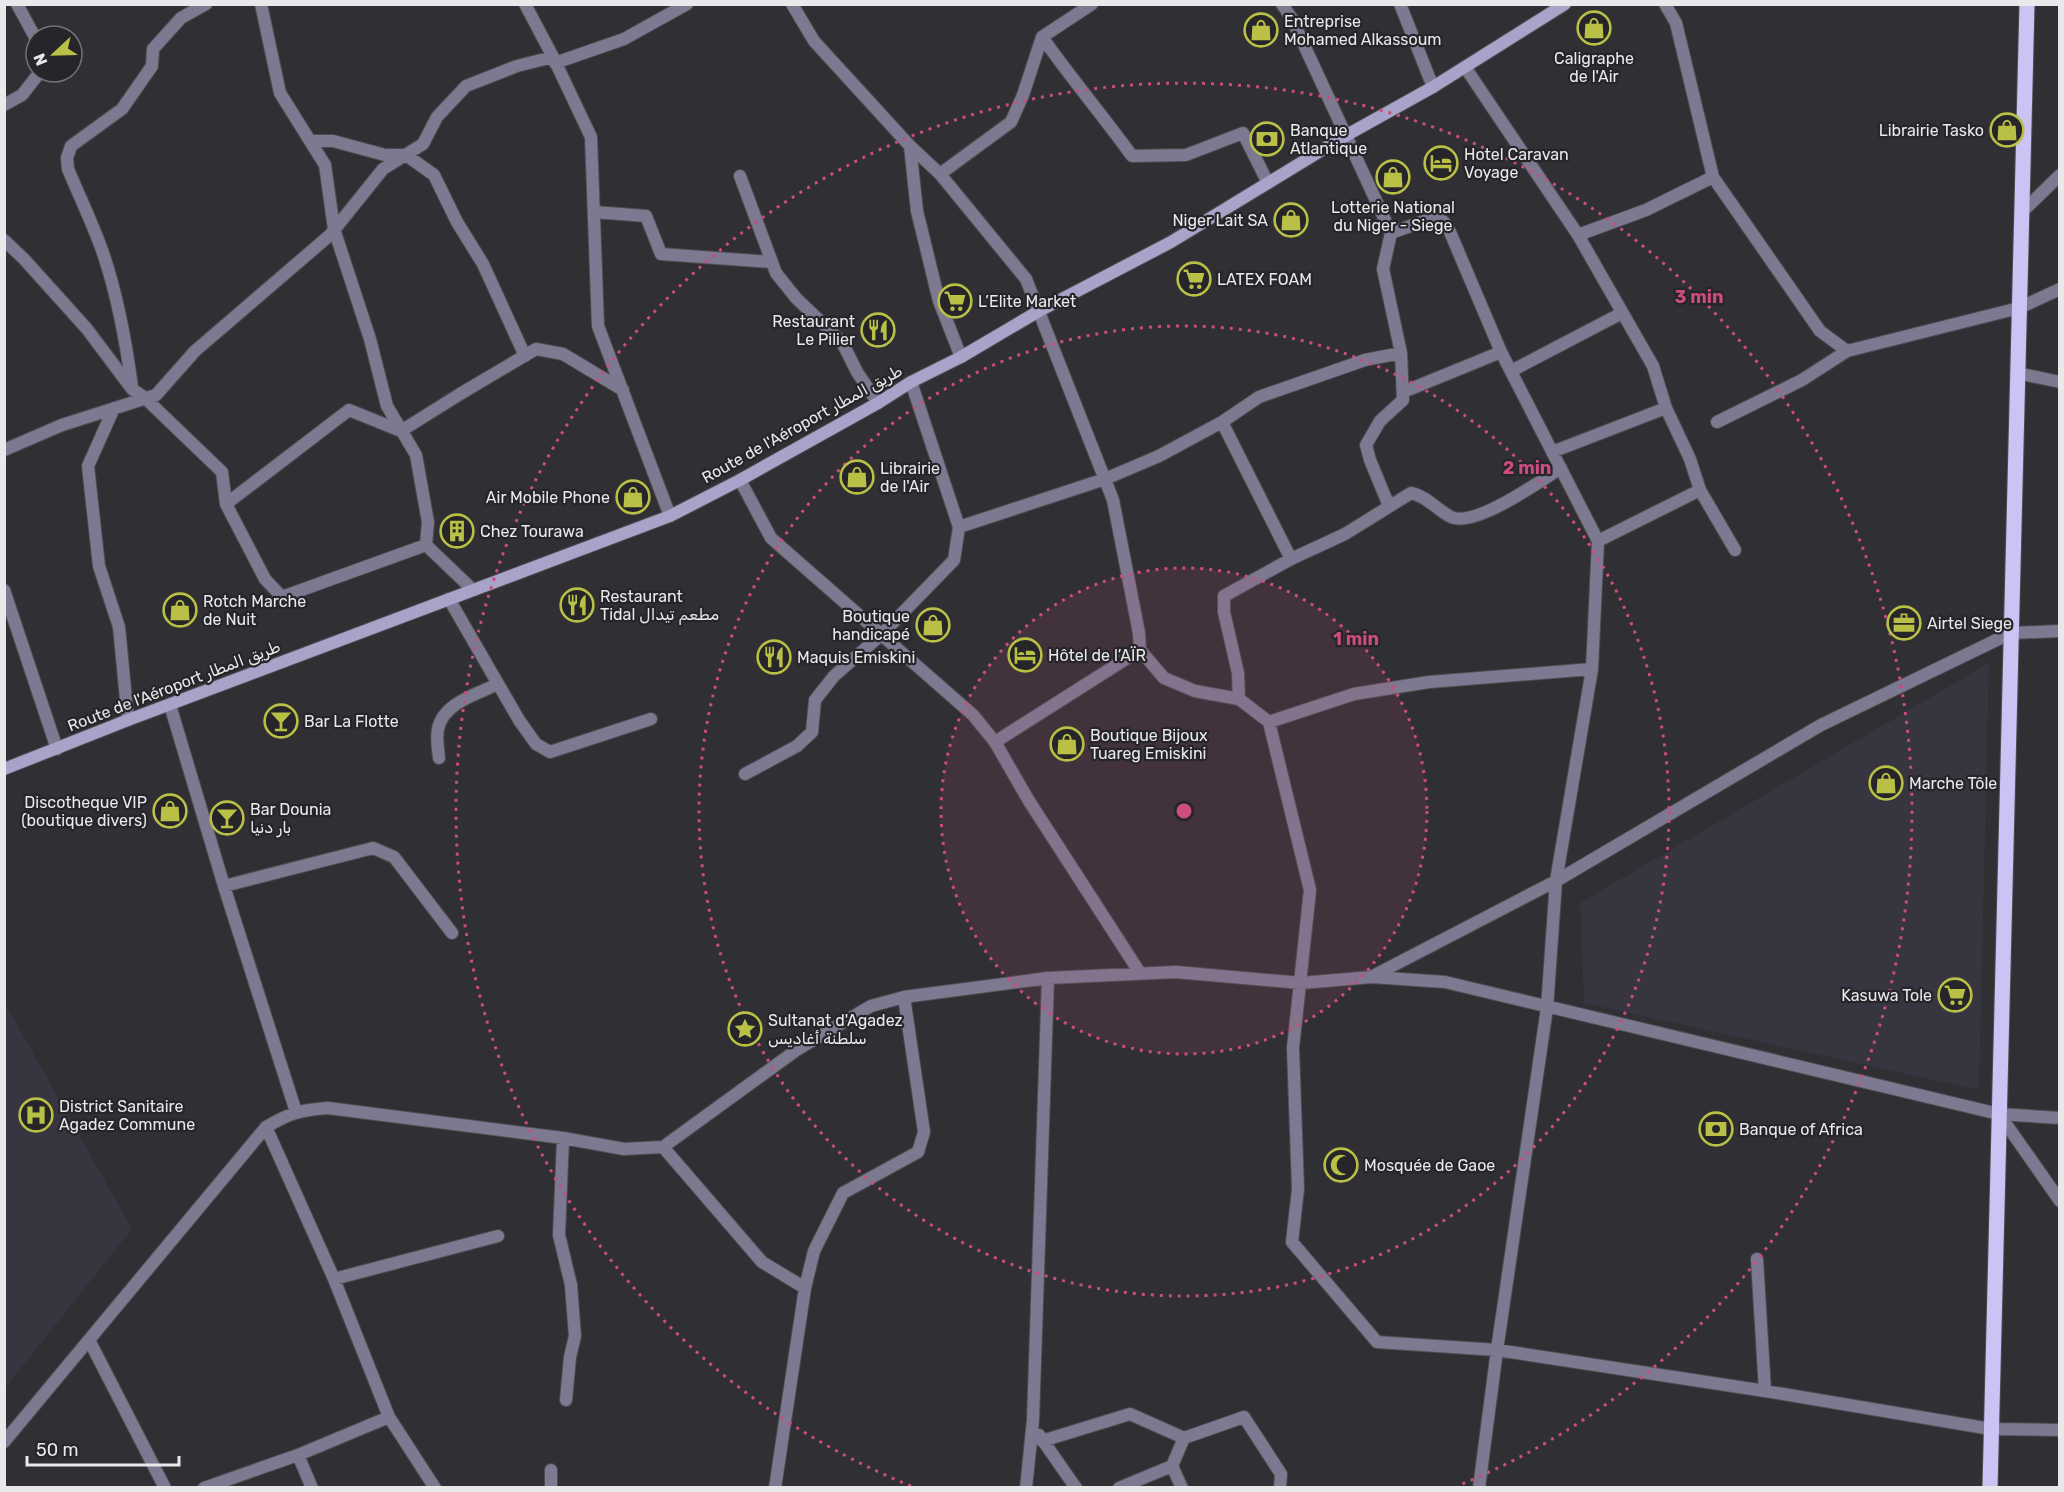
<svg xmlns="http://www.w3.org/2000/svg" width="2064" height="1492" font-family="Rubik,'Noto Naskh Arabic',sans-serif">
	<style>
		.built { fill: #373540 }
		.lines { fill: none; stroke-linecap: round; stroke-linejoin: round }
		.minor-casing { stroke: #4d4d51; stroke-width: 14 }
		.tertiary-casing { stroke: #4d4d51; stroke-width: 14 }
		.secondary-casing { stroke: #4d4d51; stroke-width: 14 }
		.primary-casing { stroke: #4d4d51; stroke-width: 17 }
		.minor { stroke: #7c7990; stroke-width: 12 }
		.tertiary { stroke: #7c7990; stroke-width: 12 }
		.secondary { stroke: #a8a3c8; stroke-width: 12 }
		.primary { stroke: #cac3f3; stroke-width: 15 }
		.ring { fill: none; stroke: #cc4c7f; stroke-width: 3; stroke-dasharray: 3 6 }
		.labels { text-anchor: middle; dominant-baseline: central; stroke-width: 4.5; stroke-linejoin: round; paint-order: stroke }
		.poi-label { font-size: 16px; fill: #e9e9ec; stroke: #25252a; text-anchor: start }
		.street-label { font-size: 16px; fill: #e9e9ec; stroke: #25252a }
		.centre { fill: #cc4c7f; stroke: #25252a; stroke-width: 3 }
		.ring-label { font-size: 18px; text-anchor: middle; font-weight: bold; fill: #cc4c7f; stroke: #25252a; stroke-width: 4.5; stroke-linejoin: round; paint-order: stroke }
	</style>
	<rect width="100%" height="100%" fill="#2f2f34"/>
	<path class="built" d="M1989 663 1979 1090 1584 1003 1580 903Z
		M4 1001 132 1229 5 1388H4Z"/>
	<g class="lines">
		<g class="minor-casing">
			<path id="minor" d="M17 4 36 39
				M261 4 280 93 325 165 334 229 370 339 387 406 416 455 428 522 426 545
				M792 4 814 41 910 146 940 174 1026 279 1113 500 1139 633 1140 650 1164 678 1195 691 1239 699 1269 722 1310 890 1293 1048 1298 1189 1292 1242 1377 1342 1497 1350 1765 1391 1991 1429 2060 1430
				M1282 4 1292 19 1391 233 1435 217 1444 222 1450 232 1501 352 1598 541
				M1400 4 1433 87
				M1665 4 1676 23 1713 177 1820 331 1847 351
				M1042 37C1071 78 1103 116 1132 156L1186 155 1243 133 1268 183
				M553 57 591 137 598 326 670 516
				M555 63 624 39 687 4
				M1465 67 1578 235 1653 366 1666 408
				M4 105 22 95 40 72
				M311 141H333L385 155H406L434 175 457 222 483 264 525 356
				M910 146 917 211 939 301 961 357
				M940 174 1011 122 1023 95 1042 37 1092 4
				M740 176 776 273 796 298 842 342 857 372 878 403
				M594 212 646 216 661 254 772 262
				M2021 213 2060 175
				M1578 235 1646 210 1713 177
				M4 240 24 259 87 329 132 389 145 398 222 472 226 504 265 579 282 597 426 545 473 590
				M1511 371 1622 313
				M2017 373 2060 382
				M132 387C126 342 118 298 104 256 94 226 80 198 68 169L67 158 71 146 122 109 152 66 153 49 181 18 206 4
				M1403 392 1501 352
				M114 408 88 466 99 566 119 627 128 720
				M1222 422 1259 397 1365 360 1401 353
				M1717 422 1802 380 1847 351 2019 308 2060 289
				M4 450 62 425 156 395 195 351 330 235 383 169 423 144 437 117 466 86 517 66 553 57 525 4
				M740 480 771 538 973 715 995 742 1029 801 1140 973
				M1700 490 1735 550
				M226 504 349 410 401 431 460 394 536 349 563 354 623 390
				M1389 506 1370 460 1366 445 1380 421 1403 400 1401 353 1383 269 1391 233
				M959 527 1105 479 1159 456 1222 422 1291 559
				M4 590 57 749
				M449 599 519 720 536 744 550 752 651 719
				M1239 699 1238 673 1224 612V596L1291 559 1345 534 1411 493C1427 496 1437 510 1451 517 1475 528 1540 481 1561 468
				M170 705 224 886 296 1112
				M1269 722 1354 694 1429 682 1592 669
				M995 742 1140 650
				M439 758C438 749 436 738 438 729 443 703 477 694 498 684
				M745 774 797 746 812 732 815 700 834 676 882 634 954 560 959 527 911 382
				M224 886 373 848 394 857 452 933
				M1373 976 1556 881 1821 725 2011 633 2060 631
				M266 1127 334 1279 389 1417 435 1488
				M563 1138 559 1235 571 1285 575 1336 570 1357 566 1400
				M663 1147 762 1262 805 1288
				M1757 1259 1765 1391
				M334 1279 498 1236
				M89 1340 165 1488
				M1039 1435 1076 1488
				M1042 1441 1130 1414 1184 1438 1244 1417 1281 1474 1280 1488
				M4 1442 266 1127C290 1113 300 1110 328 1108L563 1138 624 1149 663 1147 798 1049 871 1006 904 997 1048 978 1176 972 1301 983 1372 977 1445 982 1999 1114 2060 1118
				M298 1455 312 1488
				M1172 1466 1184 1438
				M204 1488 298 1455 389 1417
				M551 1488V1470
				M775 1488 805 1288 814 1251 843 1193 918 1152 924 1132 904 997
				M1026 1488 1033 1420 1048 978
				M1119 1488 1172 1466 1182 1488
				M1479 1488 1497 1350 1547 1008 1556 881 1592 669 1598 541 1700 490 1690 459 1666 408 1552 452"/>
		</g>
		<g class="tertiary-casing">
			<path id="tertiary" d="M1999 1114 2060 1201"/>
		</g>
		<g class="secondary-casing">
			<path id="secondary" d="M4 769 128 720 670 516 740 480 878 403 911 382 961 357 1039 311 1171 242 1345 136 1433 87 1565 4"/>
		</g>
		<g class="primary-casing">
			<path id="primary" d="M1990 1488 2027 4"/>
		</g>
		<use href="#minor" class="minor"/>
		<use href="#tertiary" class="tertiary"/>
		<use href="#secondary" class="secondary"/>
		<use href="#primary" class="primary"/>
	</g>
	<circle cx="1184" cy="811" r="243" fill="#cc4c7f" fill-opacity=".12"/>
	<g class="ring">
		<circle cx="1184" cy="811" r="243"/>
		<circle cx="1184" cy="811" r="485"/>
		<path d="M911 1486A728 728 0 1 1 1457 1486"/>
	</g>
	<defs>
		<g id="shop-ring" transform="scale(1.725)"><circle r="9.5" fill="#25252a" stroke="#bac045" stroke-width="1.5"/><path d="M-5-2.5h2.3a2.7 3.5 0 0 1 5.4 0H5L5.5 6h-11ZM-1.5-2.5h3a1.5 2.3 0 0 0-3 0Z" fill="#bac045"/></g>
		<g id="bank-ring" transform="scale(1.725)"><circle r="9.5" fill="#25252a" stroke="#bac045" stroke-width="1.5"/><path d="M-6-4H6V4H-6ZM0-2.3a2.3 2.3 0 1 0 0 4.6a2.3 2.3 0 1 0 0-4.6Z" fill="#bac045"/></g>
		<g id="hotel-ring" transform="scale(1.725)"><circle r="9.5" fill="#25252a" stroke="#bac045" stroke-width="1.5"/><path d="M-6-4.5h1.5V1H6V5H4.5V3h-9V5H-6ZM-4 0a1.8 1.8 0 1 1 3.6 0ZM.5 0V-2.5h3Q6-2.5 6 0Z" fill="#bac045"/></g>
		<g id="supermarket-ring" transform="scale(1.725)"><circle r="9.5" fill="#25252a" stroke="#bac045" stroke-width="1.5"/><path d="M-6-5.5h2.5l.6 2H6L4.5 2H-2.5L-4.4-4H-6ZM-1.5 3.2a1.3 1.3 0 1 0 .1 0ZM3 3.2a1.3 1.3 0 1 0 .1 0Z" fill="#bac045"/></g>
		<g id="restaurant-ring" transform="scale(1.725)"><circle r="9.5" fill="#25252a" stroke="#bac045" stroke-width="1.5"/><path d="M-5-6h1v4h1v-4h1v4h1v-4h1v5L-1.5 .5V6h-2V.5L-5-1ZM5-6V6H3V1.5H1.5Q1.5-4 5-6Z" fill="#bac045"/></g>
		<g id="building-ring" transform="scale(1.725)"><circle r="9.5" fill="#25252a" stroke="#bac045" stroke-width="1.5"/><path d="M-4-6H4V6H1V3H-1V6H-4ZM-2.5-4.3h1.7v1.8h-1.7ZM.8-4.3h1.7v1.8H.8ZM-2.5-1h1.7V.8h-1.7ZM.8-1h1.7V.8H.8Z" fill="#bac045"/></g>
		<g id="office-ring" transform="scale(1.725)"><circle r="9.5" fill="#25252a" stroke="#bac045" stroke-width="1.5"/><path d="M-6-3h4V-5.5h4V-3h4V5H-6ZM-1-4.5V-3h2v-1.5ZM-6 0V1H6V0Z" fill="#bac045"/></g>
		<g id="bar-ring" transform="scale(1.725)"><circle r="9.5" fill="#25252a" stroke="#bac045" stroke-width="1.5"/><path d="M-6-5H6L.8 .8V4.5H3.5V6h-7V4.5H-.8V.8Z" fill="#bac045"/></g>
		<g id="sight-ring" transform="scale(1.725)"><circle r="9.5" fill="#25252a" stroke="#bac045" stroke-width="1.5"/><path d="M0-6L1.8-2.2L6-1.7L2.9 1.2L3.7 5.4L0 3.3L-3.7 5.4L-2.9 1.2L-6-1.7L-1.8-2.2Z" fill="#bac045"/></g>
		<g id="hospital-ring" transform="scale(1.725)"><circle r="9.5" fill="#25252a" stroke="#bac045" stroke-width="1.5"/><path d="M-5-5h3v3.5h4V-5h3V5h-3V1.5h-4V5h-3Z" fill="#bac045"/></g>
		<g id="mosque-ring" transform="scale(1.725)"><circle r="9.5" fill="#25252a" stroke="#bac045" stroke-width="1.5"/><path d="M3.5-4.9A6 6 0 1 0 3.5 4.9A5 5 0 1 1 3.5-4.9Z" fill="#bac045"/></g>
	</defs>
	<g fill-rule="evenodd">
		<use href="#shop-ring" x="1594" y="28"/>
		<use href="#shop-ring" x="1261" y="30"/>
		<use href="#shop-ring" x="2007" y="130"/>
		<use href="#bank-ring" x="1267" y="139"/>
		<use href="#hotel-ring" x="1441" y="163"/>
		<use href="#shop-ring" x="1393" y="177"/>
		<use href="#shop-ring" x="1291" y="220"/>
		<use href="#supermarket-ring" x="1194" y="279"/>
		<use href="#supermarket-ring" x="955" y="301"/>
		<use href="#restaurant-ring" x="878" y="330"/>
		<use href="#shop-ring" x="857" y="477"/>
		<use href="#shop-ring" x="633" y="497"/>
		<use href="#building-ring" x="457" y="531"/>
		<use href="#restaurant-ring" x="577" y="605"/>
		<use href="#shop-ring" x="180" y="610"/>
		<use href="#office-ring" x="1904" y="623"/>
		<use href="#shop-ring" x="933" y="625"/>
		<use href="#hotel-ring" x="1025" y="655"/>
		<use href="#restaurant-ring" x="774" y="657"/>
		<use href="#bar-ring" x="281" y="721"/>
		<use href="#shop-ring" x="1067" y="744"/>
		<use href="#shop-ring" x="1886" y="783"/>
		<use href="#shop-ring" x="170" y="811"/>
		<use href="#bar-ring" x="227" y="818"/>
		<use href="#supermarket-ring" x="1955" y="995"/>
		<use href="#sight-ring" x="745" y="1029"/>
		<use href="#hospital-ring" x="36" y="1115"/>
		<use href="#bank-ring" x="1716" y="1129"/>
		<use href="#mosque-ring" x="1341" y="1165"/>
	</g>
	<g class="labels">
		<g class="poi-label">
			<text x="1284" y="21">Entreprise<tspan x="1284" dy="18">Mohamed Alkassoum</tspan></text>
			<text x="1594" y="58" text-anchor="middle">Caligraphe<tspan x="1594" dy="18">de l'Air</tspan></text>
			<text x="1290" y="130">Banque<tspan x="1290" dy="18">Atlantique</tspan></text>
			<text x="1984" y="130" text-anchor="end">Librairie Tasko</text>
			<text x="1464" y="154">Hotel Caravan<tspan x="1464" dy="18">Voyage</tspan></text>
			<text x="1393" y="207" text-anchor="middle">Lotterie National<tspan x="1393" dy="18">du Niger - Siege</tspan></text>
			<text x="1268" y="220" text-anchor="end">Niger Lait SA</text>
			<text x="1217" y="279">LATEX FOAM</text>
			<text x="978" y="301">L’Elite Market</text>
			<text x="855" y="321" text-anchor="end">Restaurant<tspan x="855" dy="18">Le Pilier</tspan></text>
			<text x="880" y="468">Librairie<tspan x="880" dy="18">de l'Air</tspan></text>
			<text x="610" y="497" text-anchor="end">Air Mobile Phone</text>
			<text x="480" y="531">Chez Tourawa</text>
			<text x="600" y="596">Restaurant<tspan x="600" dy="18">Tidal مطعم تيدال</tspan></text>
			<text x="203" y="601">Rotch Marche<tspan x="203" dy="18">de Nuit</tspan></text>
			<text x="910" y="616" text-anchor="end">Boutique<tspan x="910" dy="18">handicapé</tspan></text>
			<text x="1927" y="623">Airtel Siege</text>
			<text x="1048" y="655">Hôtel de l’AÏR</text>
			<text x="797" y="657">Maquis Emiskini</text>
			<text x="304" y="721">Bar La Flotte</text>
			<text x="1090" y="735">Boutique Bijoux<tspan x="1090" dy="18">Tuareg Emiskini</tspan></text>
			<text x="1909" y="783">Marche Tôle</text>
			<text x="147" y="802" text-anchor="end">Discotheque VIP<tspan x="147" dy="18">(boutique divers)</tspan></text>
			<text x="250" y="809">Bar Dounia<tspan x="250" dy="18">بار دنيا</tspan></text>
			<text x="1932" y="995" text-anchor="end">Kasuwa Tole</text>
			<text x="768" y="1020">Sultanat d'Agadez<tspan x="768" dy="18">سلطنة أغاديس</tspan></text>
			<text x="59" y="1106">District Sanitaire<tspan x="59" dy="18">Agadez Commune</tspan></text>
			<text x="1739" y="1129">Banque of Africa</text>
			<text x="1364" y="1165">Mosquée de Gaoe</text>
		</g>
		<g class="street-label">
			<text transform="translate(802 424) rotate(-29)">Route de l'Aéroport طريق المطار</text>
			<text transform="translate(174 686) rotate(-21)">Route de l'Aéroport طريق المطار</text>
		</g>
	</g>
	<circle cx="1184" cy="811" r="9" class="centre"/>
	<g class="ring-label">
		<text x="1699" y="303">3 min</text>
		<text x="1527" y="474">2 min</text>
		<text x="1356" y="645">1 min</text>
	</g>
	<rect width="2064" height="1492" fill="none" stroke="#e9e9ec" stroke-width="12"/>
	<g transform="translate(54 54) rotate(248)"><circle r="28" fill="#25252a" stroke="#737378" stroke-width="1.5"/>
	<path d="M0-4.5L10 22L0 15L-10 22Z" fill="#bac045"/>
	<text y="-9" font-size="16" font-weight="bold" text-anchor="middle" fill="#e9e9ec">N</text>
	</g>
	<path d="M27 1456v9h152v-9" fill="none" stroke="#e9e9ec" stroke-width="3"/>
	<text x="36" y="1456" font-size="18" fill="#e9e9ec" stroke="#25252a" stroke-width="4.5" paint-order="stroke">50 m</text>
</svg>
